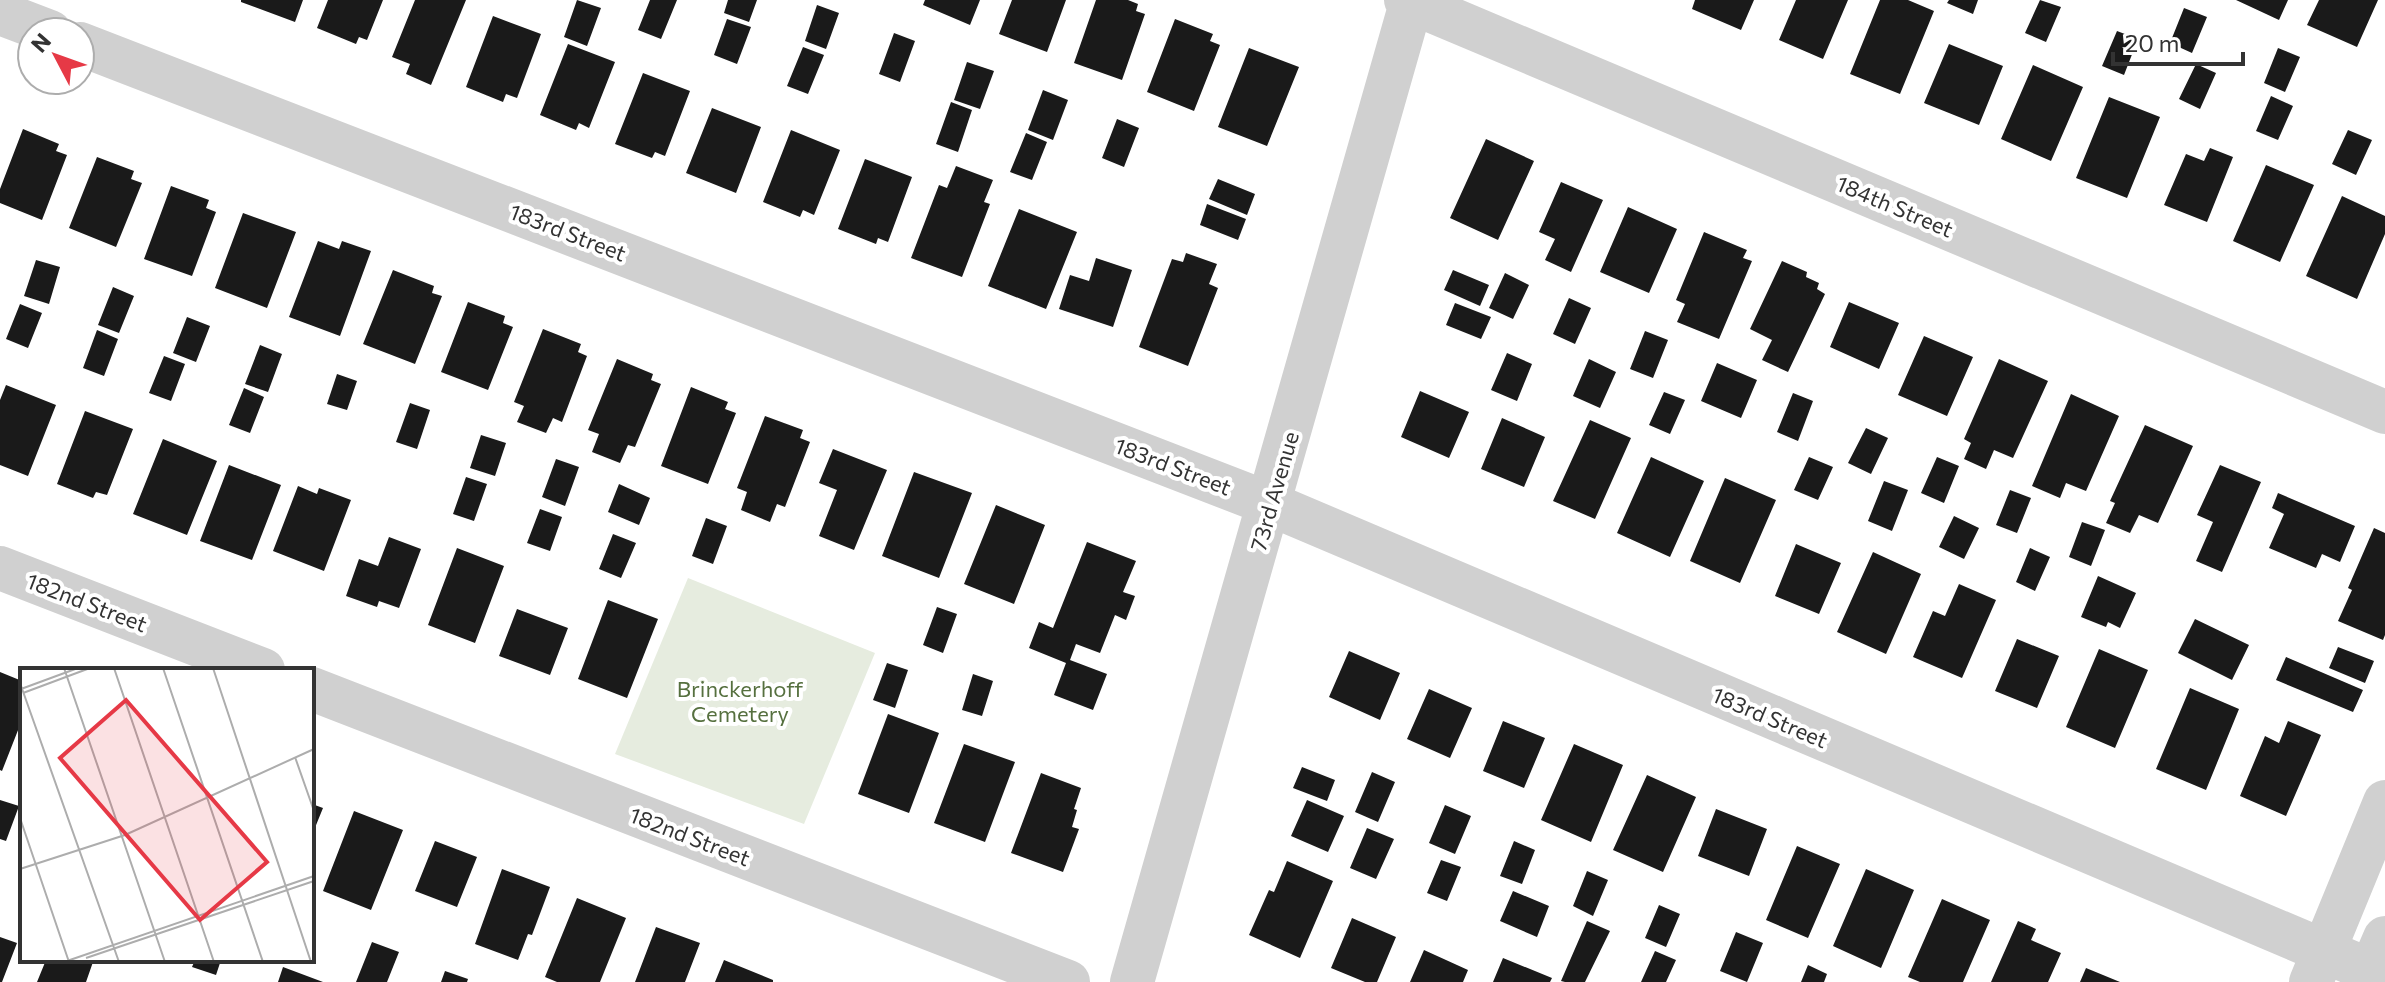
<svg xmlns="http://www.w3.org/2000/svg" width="2385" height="982" font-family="Commissioner,sans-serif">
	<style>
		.green { fill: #e6ecdf }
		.building { fill: #1a1a1a }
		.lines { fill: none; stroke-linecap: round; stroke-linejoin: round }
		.minor { stroke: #d0d0d0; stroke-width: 44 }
		.labels { text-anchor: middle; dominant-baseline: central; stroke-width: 8; stroke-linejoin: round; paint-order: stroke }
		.street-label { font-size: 22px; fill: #333; stroke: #fff }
		.park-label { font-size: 22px; fill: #56703f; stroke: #fff }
		.inset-road { fill: none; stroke: #adadad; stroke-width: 2 }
		.view { fill: #e63946; fill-opacity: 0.15; stroke: #e63946; stroke-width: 4 }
		.inset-edge { fill: none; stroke: #333; stroke-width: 4 }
	</style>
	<rect width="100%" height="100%" fill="#fff"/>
	<path class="green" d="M688 578 875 653 804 824 615 754Z"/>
	<path class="building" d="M241 0H303L295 22 241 2Z
		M328 0H383L367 40 359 37 356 44 317 28Z
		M415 0H466L431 85 406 74 410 64 392 57Z
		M577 0 601 8 587 46 564 37Z
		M650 0H677L661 39 638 30Z
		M728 0H757L749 22 724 13Z
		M925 0H980L970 25 923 5Z
		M1012 0H1066L1047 52 999 34Z
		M1096 0H1128L1138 4 1136 11 1145 14 1122 80 1074 63Z
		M1695 0H1754L1741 30 1692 9Z
		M1796 0H1848L1823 59 1779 40Z
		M1880 0H1908L1934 11 1900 94 1850 74Z
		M1949 0H1978L1973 14 1947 3Z
		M2040 0 2061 7 2046 42 2025 33Z
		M2236 0H2288L2279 20Z
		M2319 0H2378L2357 47 2307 25Z
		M817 5 839 13 826 49 805 41Z
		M2184 8 2207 17 2192 53 2170 43Z
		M493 16 541 34 517 98 506 94 503 102 466 87Z
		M727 19 751 27 737 64 714 55Z
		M1175 19 1213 34 1210 41 1220 45 1194 111 1147 92Z
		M2117 31 2138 39 2124 75 2102 66Z
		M894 33 915 41 900 82 879 74Z
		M568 44 615 62 589 128 579 123 576 130 540 115Z
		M1949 44 2003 66 1979 125 1924 103Z
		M803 47 824 55 808 94 787 86Z
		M1249 48 1299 67 1267 146 1218 127Z
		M2278 48 2300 57 2285 92 2264 83Z
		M967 62 994 71 980 109 954 100Z
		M2196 64 2216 73 2200 109 2179 99Z
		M2033 65 2083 87 2051 161 2001 139Z
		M643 73 690 91 665 156 655 152 652 158 615 144Z
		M1043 90 1068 100 1053 140 1028 130Z
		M2271 96 2293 106 2278 140 2256 131Z
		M2109 97 2160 117 2127 198 2076 178Z
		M951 102 972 110 958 152 936 144Z
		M712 108 761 127 736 193 686 173Z
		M1117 119 1139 128 1124 167 1102 158Z
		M23 129 59 144 56 151 67 155 42 220 0 203V189Z
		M791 130 840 150 814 215 803 210 800 217 763 202Z
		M2348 130 2372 140 2356 175 2332 164Z
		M1026 133 1047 142 1032 180 1010 172Z
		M1486 139 1534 161 1498 240 1450 218Z
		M2210 148 2233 157 2207 222 2164 205 2186 154 2204 161Z
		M97 157 134 171 131 179 142 183 116 247 69 228Z
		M865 159 912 177 888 242 878 238 876 244 838 229Z
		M2266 165 2314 185 2280 262 2233 241Z
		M956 166 993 180 984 202 990 204 962 277 911 258 939 185 947 188Z
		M1218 179 1255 194 1247 215 1209 199Z
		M1561 182 1603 200 1571 272 1545 260 1555 239 1539 232Z
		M171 186 209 200 206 208 216 212 192 276 144 259Z
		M2342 196 2385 216V234L2357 299 2306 276Z
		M1207 204 1246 219 1238 240 1200 225Z
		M1628 207 1677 229 1649 293 1600 272Z
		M1019 209 1077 232 1046 309 988 286Z
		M243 213 296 232 267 308 215 288Z
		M1704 232 1747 250 1743 258 1752 261 1719 339 1677 322 1685 304 1676 300Z
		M318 241 339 249 342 241 371 251 340 336 289 317Z
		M1186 253 1217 264 1209 284 1218 288 1188 366 1139 347 1172 259 1183 262Z
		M1096 258 1132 270 1113 327 1059 309 1070 275 1089 281Z
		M36 260 60 267 49 304 24 296Z
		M1782 261 1807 272 1806 277 1819 283 1817 289 1825 294 1788 372 1762 360 1772 340 1750 329Z
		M393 270 434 286 432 293 442 296 415 364 363 344Z
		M1453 270 1489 285 1480 306 1444 290Z
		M1505 273 1529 285 1513 319 1489 308Z
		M113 287 134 296 119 333 98 325Z
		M1569 298 1591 308 1575 344 1553 334Z
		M468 302 505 316 503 323 513 327 488 390 441 372Z
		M1849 302 1899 323 1879 369 1830 347Z
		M1455 303 1491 317 1481 339 1446 325Z
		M20 304 42 313 28 348 6 339Z
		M187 317 210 326 196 362 173 353Z
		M543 329 581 344 578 352 587 356 562 422 553 418 546 433 517 422 524 406 514 402Z
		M97 330 118 339 104 376 83 368Z
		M1645 331 1668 340 1653 378 1630 369Z
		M1924 336 1973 357 1947 416 1898 395Z
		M260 345 282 354 268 392 245 384Z
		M1507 353 1532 364 1517 401 1491 390Z
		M164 356 185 364 171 401 149 393Z
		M617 359 653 374 651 380 661 384 635 447 628 445 620 463 592 452 599 434 588 430Z
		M1589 359 1616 372 1600 408 1573 396Z
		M1999 359 2048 381 2013 458 1994 450 1986 469 1964 459 1971 443 1964 439Z
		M1717 363 1757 380 1741 418 1701 401Z
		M337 374 357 381 347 410 327 404Z
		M6 385 56 405 28 476 0 465V400Z
		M691 387 728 402 725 409 736 413 708 484 661 466Z
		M244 388 264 397 250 433 229 425Z
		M1420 391 1469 412 1449 458 1401 437Z
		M1664 392 1685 400 1670 434 1649 425Z
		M1793 393 1813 401 1798 441 1777 432Z
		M2071 394 2119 416 2086 491 2066 483 2060 498 2032 486Z
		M410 403 430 410 417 449 396 442Z
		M85 411 133 429 107 495 96 492 93 498 57 484Z
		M765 416 803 430 800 438 810 442 785 507 777 504 770 522 741 510 747 492 737 488Z
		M1502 418 1545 437 1524 487 1481 469Z
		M1590 420 1631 438 1595 519 1553 501Z
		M2145 425 2193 446 2158 523 2139 515 2130 533 2106 523 2115 503 2110 501Z
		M1866 428 1888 438 1871 474 1848 463Z
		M481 435 506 443 495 476 470 468Z
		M163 439 217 461 187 535 133 514Z
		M833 449 887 470 854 550 819 536 837 490 819 483Z
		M1651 457 1704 481 1670 557 1617 533Z
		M1809 457 1833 467 1818 500 1794 490Z
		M1937 457 1959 466 1944 503 1921 493Z
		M556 459 579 467 565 506 542 497Z
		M229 465 281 485 252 560 200 541Z
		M2220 465 2261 482 2222 572 2196 561 2213 522 2197 515Z
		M914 472 972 493 939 578 882 556Z
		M466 477 487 484 474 521 453 514Z
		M1725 478 1776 500 1740 583 1690 561Z
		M1884 481 1908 490 1892 531 1868 521Z
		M619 484 650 498 639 525 608 512Z
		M298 486 317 494 319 488 351 500 324 571 273 551Z
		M2010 490 2031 498 2017 533 1996 525Z
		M2278 493 2355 526 2340 562 2322 554 2316 568 2269 548 2284 514 2272 508Z
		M996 505 1045 525 1014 604 964 584Z
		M540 509 562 517 550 551 527 543Z
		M1954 516 1979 528 1964 559 1939 547Z
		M706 518 727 526 713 564 692 556Z
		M2082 522 2105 530 2091 566 2069 557Z
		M2374 528 2385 533V635L2383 640 2338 621 2352 590 2348 588Z
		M613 534 636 543 621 578 599 569Z
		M389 537 421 549 399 608 379 601 377 607 346 596 359 559 378 566Z
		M1087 542 1136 561 1123 592 1135 596 1126 620 1115 615 1100 653 1076 644 1070 660 1107 674 1093 710 1054 695 1066 663 1029 648 1039 622 1053 628Z
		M1796 544 1841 563 1819 614 1775 596Z
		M457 548 504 566 475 643 428 625Z
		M2030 548 2050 557 2035 591 2016 582Z
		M1873 552 1921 574 1886 654 1837 632Z
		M2098 576 2136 593 2120 628 2108 622 2106 627 2081 617Z
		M1959 584 1996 600 1962 678 1913 657 1933 611 1945 616Z
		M608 600 658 619 627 698 578 679Z
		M937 607 957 614 943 653 923 645Z
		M517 609 568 628 550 675 499 656Z
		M2195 619 2249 645 2232 680 2178 653Z
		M2017 639 2059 656 2037 708 1995 691Z
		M2338 647 2374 661 2365 683 2329 668Z
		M2099 649 2148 670 2115 748 2066 727Z
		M1349 651 1400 673 1380 720 1329 697Z
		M2286 657 2363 690 2353 712 2276 680Z
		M887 663 908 670 895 708 873 700Z
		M0 672 22 681V720L2 771 0 770Z
		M973 674 993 681 982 716 962 710Z
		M2190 688 2239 709 2206 790 2156 769Z
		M1429 689 1472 708 1450 758 1407 739Z
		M888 714 939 733 909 813 858 794Z
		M1503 721 1545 738 1524 788 1483 771Z
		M2288 721 2321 735 2286 816 2240 796 2265 736 2279 743Z
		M964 744 1015 762 985 842 934 823Z
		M1574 744 1623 765 1591 842 1541 820Z
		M1302 767 1335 780 1327 801 1293 788Z
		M1372 772 1395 782 1378 822 1355 812Z
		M1041 773 1081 788 1074 809 1077 810 1072 827 1079 829 1063 872 1011 853Z
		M1647 775 1696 797 1663 872 1613 850Z
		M0 800 19 806 6 841 0 839Z
		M1307 800 1344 816 1328 852 1291 836Z
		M312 804 323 808 312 835Z
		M1445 805 1471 816 1455 854 1429 843Z
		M1716 809 1767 829 1749 876 1698 856Z
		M354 811 403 830 371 910 323 891Z
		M1367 828 1394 839 1376 879 1350 868Z
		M435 841 477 857 457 907 415 891Z
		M1514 841 1535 850 1522 884 1500 876Z
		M1797 846 1840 864 1808 938 1766 920Z
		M1441 860 1461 867 1447 901 1427 893Z
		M1287 861 1333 881 1300 958 1249 935 1269 890 1274 892Z
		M502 869 550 887 532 935 528 934 518 960 475 944Z
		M1866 869 1914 890 1881 968 1833 946Z
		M1587 871 1608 880 1593 916 1573 906Z
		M1513 891 1549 906 1537 937 1500 921Z
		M577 898 626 918 600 982H557L545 977Z
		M1942 899 1990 920 1963 982H1920L1908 977Z
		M1659 905 1680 914 1666 947 1645 938Z
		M1352 918 1396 937 1377 982H1365L1331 968Z
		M1587 921 1610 931 1585 982H1565L1561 981Z
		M2018 921 2036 929 2031 940 2061 953 2048 982H1991Z
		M656 927 700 943 685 982H635Z
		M1736 932 1763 943 1747 982 1720 971Z
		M0 937 17 943 2 982H0Z
		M372 942 399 952 387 982H356Z
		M1424 950 1468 970 1463 982H1410Z
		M1655 951 1676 960 1666 982H1641Z
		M1503 958 1552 978 1550 982H1493Z
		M46 960H87L93 962 86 982H37Z
		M195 960H221L216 975 192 967Z
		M724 960 773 980V982H715Z
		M1808 965 1827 974 1824 982H1801Z
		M283 967 323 982H278Z
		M2086 968 2120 982H2080Z
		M445 971 468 979 467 982H441Z"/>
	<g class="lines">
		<path class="minor" d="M1406 0 2385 412
			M0 13 50 32
			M80 44 1270 504 2385 977
			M0 568 263 670
			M312 689 1068 982
			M1132 982 1412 0
			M2311 982 2385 802
			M2366 982 2385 938"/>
	</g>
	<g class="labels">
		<g class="street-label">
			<text transform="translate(1895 206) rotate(23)">184th Street</text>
			<text transform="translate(568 232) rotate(21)">183rd Street</text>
			<text transform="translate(1173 466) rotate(21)">183rd Street</text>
			<text transform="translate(1274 491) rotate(-74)">73rd Avenue</text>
			<text transform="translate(87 602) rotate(21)">182nd Street</text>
			<text transform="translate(1770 717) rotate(23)">183rd Street</text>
			<text transform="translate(690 836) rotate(21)">182nd Street</text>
		</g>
		<g class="park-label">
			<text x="740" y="688">Brinckerhoff<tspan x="740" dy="25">Cemetery</tspan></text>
		</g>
	</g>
	<g transform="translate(20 668)">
		<rect width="294" height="294" fill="#fff"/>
		<path class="inset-road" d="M44 0 145 294M94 0 194 294M143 0 243 294M193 0 291 294M0 15 99 294M1 21 58 0M3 25 70 0M275 89 294 143M0 150 49 294M0 201 105 167 294 81M66 290 294 213M44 294 294 208"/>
		<path class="view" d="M106 32 247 194 180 252 40 90Z"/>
		<rect width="294" height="294" class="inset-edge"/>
	</g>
	<g transform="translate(56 56) rotate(311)"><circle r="38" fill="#ffffff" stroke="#adadad" stroke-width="2"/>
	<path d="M0-6L14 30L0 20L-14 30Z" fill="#e63946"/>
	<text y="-12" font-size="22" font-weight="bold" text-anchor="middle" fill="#333333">N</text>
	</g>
	<path d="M2113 52v12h130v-12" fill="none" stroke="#333333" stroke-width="4"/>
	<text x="2125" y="52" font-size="24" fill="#333333" stroke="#ffffff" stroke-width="6" paint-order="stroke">20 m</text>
</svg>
